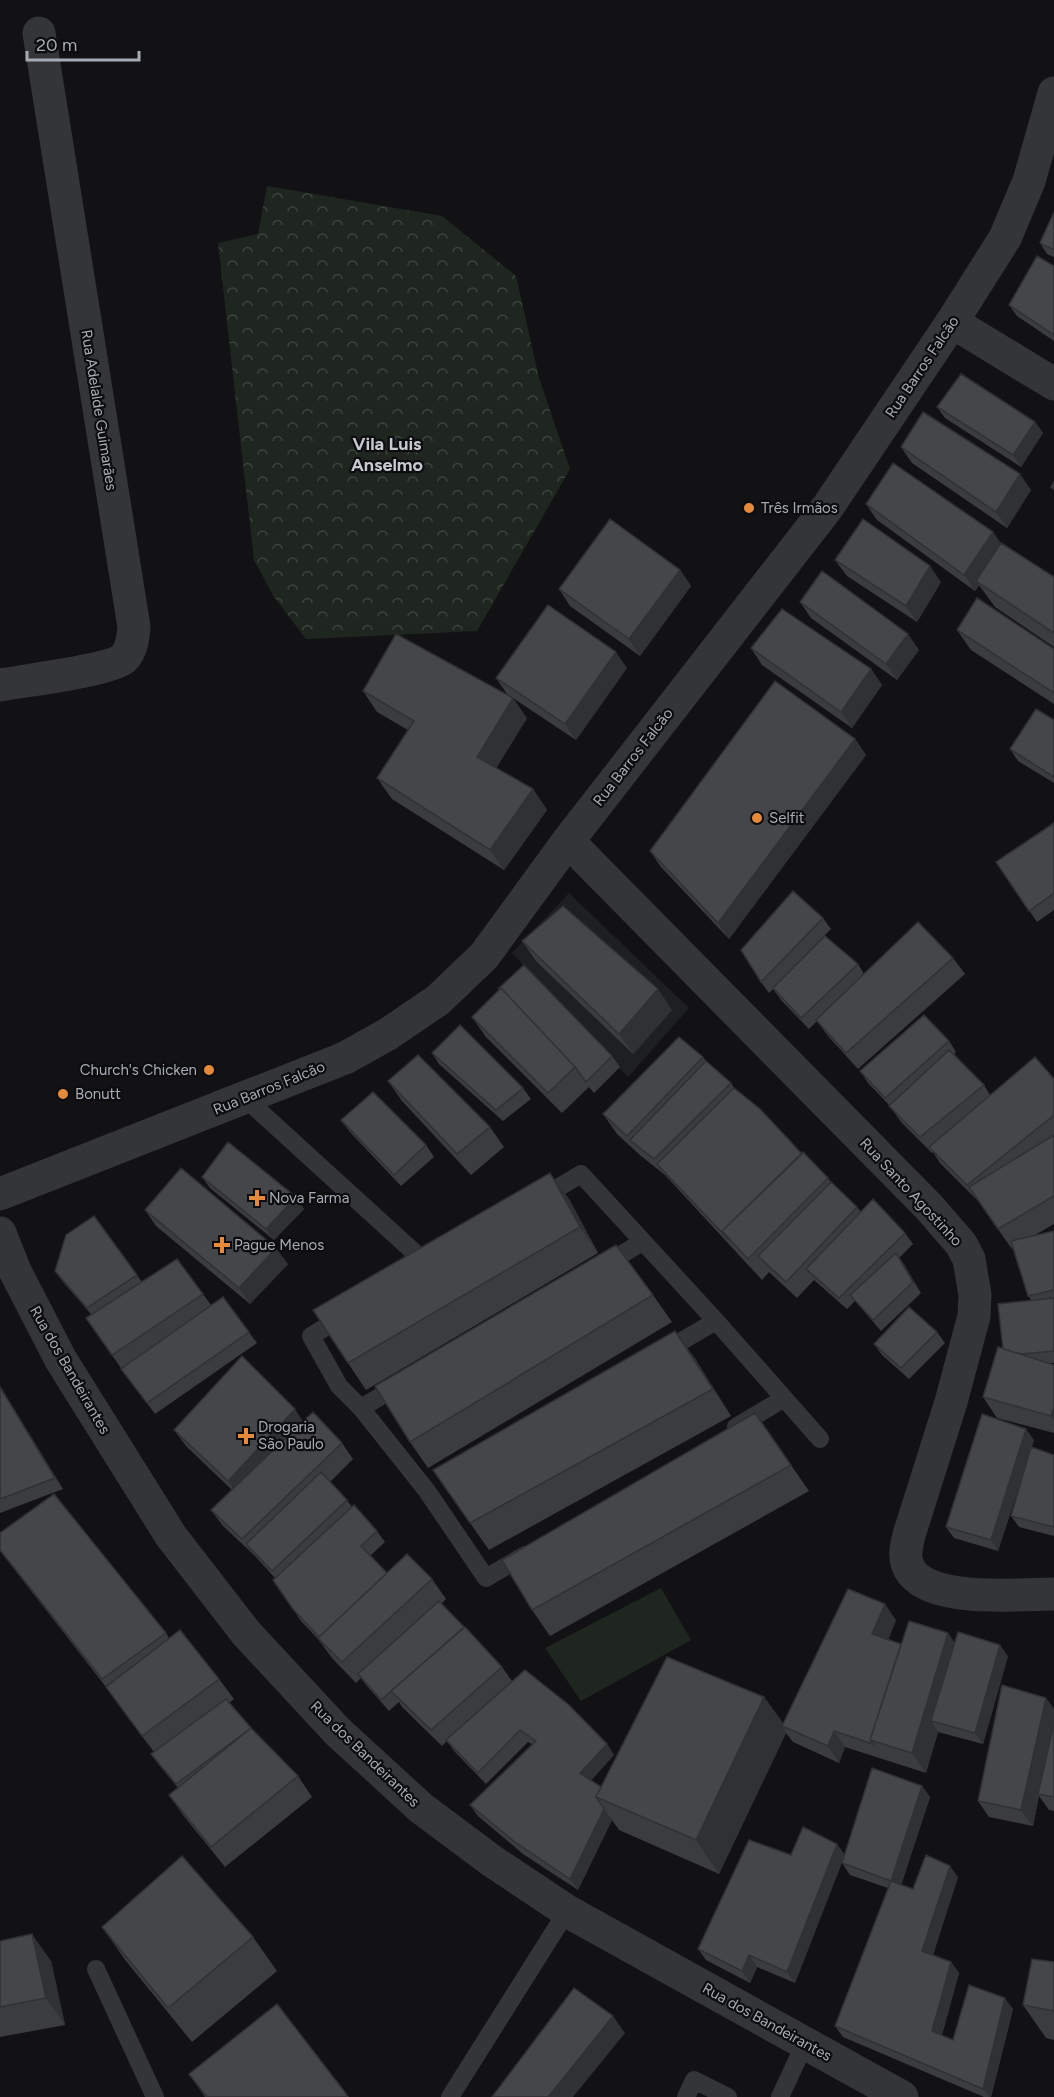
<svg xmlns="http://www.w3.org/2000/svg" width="1054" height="2097" font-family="Figtree,sans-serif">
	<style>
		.built { fill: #1e1f21 }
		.green { fill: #1f261f }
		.forest { fill: url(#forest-crowns) }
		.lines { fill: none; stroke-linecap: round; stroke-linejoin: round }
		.service { stroke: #333538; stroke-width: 18 }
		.minor { stroke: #333538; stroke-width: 33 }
		.tertiary { stroke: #333538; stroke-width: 33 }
		.wall { fill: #3a3c3f }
		.shaded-wall { fill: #303133 }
		.building { fill: #444649; stroke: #303133; stroke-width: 1.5 }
		.poi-dot { fill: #e48a3a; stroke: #0d0d0f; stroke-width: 2 }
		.labels { text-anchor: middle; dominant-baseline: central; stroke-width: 4.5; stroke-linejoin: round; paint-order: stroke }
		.street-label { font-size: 15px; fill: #a5acb3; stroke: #0d0d0f }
		.poi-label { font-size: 15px; fill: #a5acb3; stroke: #0d0d0f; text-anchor: start }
		.quarter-label { font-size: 18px; font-weight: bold; fill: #c5cad0; stroke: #0d0d0f }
	</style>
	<defs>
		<pattern id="forest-crowns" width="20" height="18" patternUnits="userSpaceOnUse" patternTransform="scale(1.5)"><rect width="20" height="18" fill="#1f261f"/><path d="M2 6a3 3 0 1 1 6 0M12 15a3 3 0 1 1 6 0" fill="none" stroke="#3d433d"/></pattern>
	</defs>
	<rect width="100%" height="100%" fill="#121214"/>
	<path class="built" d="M569 893 689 1008 628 1077 512 953Z"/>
	<path class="green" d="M661 1588 691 1640 581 1701 545 1648Z"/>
	<path class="forest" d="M267 186 442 216 516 276 539 378 570 469 477 631 306 639 274 597 254 560 218 243 258 234Z"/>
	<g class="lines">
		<path class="service" d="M245 1098 427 1264 432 1261
			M539 1199 581 1174 716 1321 820 1439
			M603 1266 642 1242
			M344 1316 311 1336 339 1386 361 1408 427 1491 486 1578 525 1555
			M663 1352 716 1321
			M361 1408 403 1383
			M736 1427 783 1399
			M96 1969 155 2097
			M450 2097 567 1911
			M686 2097 694 2080 728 2097
			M780 2097 805 2043"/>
		<path class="minor" d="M952 322 1054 384
			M0 685C22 681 112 670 124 658 132 650 133 637 134 627L39 33
			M568 841 929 1207 961 1244 969 1259 975 1295 974 1316 951 1402 909 1535C907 1544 904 1554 907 1563 919 1605 1020 1594 1054 1594"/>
		<path class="tertiary" d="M0 1194 345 1058 388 1034 438 1000 484 956 568 841 827 508 952 322 1005 238 1029 181 1054 93
			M0 1233 15 1271 61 1360 171 1536 246 1633 338 1732 421 1808 492 1861 567 1911 902 2097"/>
	</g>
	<path class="wall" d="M1054 212V257L1047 254 1040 243Z
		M1054 266V341L1017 316 1009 305Z
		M937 407 1035 422 1043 433 1021 467 945 418Z
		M901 447 1031 490 1007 528 912 463Z
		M866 504 993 532 1001 544 1054 577V647L995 607 979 585 975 591 877 520Z
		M835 560 941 582 917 622 847 576Z
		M680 570 691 586 640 656 570 606 559 589Z
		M800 602 919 650 897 680 811 618Z
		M957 630 1054 649V704L971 650Z
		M751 648 871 669 882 685 852 728 762 665Z
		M627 668 576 740 507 694 496 678Z
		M363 691 527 718 496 768 533 789 547 810 504 870 392 799 377 778 408 730 377 712Z
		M1054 720V783L1018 761 1010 749Z
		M855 739 866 755 729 939 661 867 650 851Z
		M1054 823V910L1037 922 996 862Z
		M823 918 831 929 786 975 858 964 864 974 953 958 965 974 858 1069 828 1036 817 1021 809 1029 781 1000 773 989 769 993 761 982Z
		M522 941 672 1010 633 1054 536 961Z
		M472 1017 612 1056 620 1067 594 1093 589 1087 562 1113 486 1037Z
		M949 1041 956 1052 954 1054 984 1085 990 1095 1054 1079V1224L1035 1235 1054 1231V1363H1050L1054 1365V1433L997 1418 983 1397 1003 1349 1032 1301 1028 1296 1014 1248 1012 1249 978 1201 940 1163 933 1152 932 1153 901 1122 890 1106 868 1083 860 1071Z
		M432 1053 523 1088 531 1099 503 1121 439 1064Z
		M703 1057 706 1061 731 1083 734 1088 802 1154 828 1178 831 1182 857 1207 861 1212 905 1233 913 1244 899 1258 921 1293 881 1331 855 1301 847 1309 814 1280 797 1298 769 1272 762 1280 665 1175 641 1156 617 1134 603 1114Z
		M388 1081 490 1127 504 1147 471 1175 402 1101Z
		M341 1120 426 1145 434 1157 401 1186 349 1131Z
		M202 1177 296 1197 304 1209 274 1240 210 1188Z
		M569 1199 598 1253 366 1390 348 1363Z
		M145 1210 288 1264 250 1304 156 1226Z
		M94 1216 142 1282 177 1259 211 1305 223 1297 257 1343 155 1414 123 1371 86 1318 91 1314 63 1282 55 1271Z
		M653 1295 672 1322 428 1468 410 1442Z
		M937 1332 945 1343 909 1379 882 1355 874 1344Z
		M694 1357 731 1416 489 1550 433 1470Z
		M0 1386 63 1489 0 1513Z
		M755 1413 809 1491 550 1636 532 1610Z
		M304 1422 342 1443 353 1459 330 1482 347 1500 352 1507 377 1531 385 1542 370 1556 387 1573 432 1579 446 1599 441 1604 502 1667 512 1681 607 1744 614 1755 591 1780 601 1787 764 1697 783 1723 896 1620 888 1640 901 1644 948 1633 954 1642 1008 1656 983 1744 938 1732 926 1773 845 1747 839 1763 793 1742 786 1733 719 1874 619 1830 612 1820 578 1890 523 1854 478 1816 470 1805 532 1744 528 1742 486 1784 454 1751 447 1741 442 1746 402 1707 399 1702 389 1711 366 1685 361 1678 356 1683 332 1658 318 1639 301 1621 273 1580 275 1578 254 1555 223 1526 211 1510 232 1490 186 1446 174 1430Z
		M1034 1440 1031 1448 1054 1455V1536L1019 1527 1011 1516 1025 1468 998 1551 954 1538 946 1527Z
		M0 1533 166 1633 169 1638 219 1679 234 1699 229 1703 251 1728 298 1776 312 1797 225 1867 183 1815 169 1795 178 1788 159 1765 151 1754 154 1752 120 1707 106 1687 0 1551Z
		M1046 1698 1054 1709V1811L1049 1810 1039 1796 1033 1826 989 1817 978 1801Z
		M922 1786 930 1797 901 1885 913 1889 958 1877 933 1955 951 1962 959 1973 942 2035 953 2040 1013 2009 991 2097H984L843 2037 835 2026 888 1888 850 1875 842 1863 844 1857 795 1983 757 1967 750 1983 706 1960 698 1949 791 1855H845Z
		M102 1927 253 1937 277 1971 192 2042 126 1961Z
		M0 1941 51 1961 65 2025 0 2037Z
		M1054 1962V2040L1046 2038 1023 2005Z
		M277 2004 349 2097H205L189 2074Z"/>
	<path class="shaded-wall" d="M1035 422 1043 433 1021 467 1013 455Z
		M1020 474 1031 490 1007 528 996 512Z
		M993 532 1004 548 976 581 979 585 975 591 964 575Z
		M930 566 941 582 917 622 906 606Z
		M680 570 691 586 640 656 629 639Z
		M908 634 919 650 897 680 886 664Z
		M616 652 627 668 576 740 565 724Z
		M871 669 882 685 852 728 841 712Z
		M513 698 527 718 491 777 477 757Z
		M855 739 866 755 729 939 718 923Z
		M533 789 547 810 504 870 490 850Z
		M658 989 672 1010 633 1054 619 1034Z
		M550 1173 569 1199 598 1253 580 1227Z
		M296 1197 304 1209 274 1240 266 1229Z
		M276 1248 288 1264 250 1304 239 1288Z
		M896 1253 904 1264 921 1293 913 1282Z
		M675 1331 694 1357 731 1416 713 1389Z
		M0 1386 63 1489 55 1478Z
		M1054 1407V1420L1051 1416Z
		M295 1409 306 1426 239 1497 228 1481Z
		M1026 1429 1034 1440 998 1551 991 1540Z
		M885 1604 896 1620 884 1650 872 1634Z
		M948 1633 962 1653 931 1721 938 1732 926 1773 912 1753Z
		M1000 1645 1008 1656 983 1744 975 1733Z
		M764 1697 786 1728 782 1726 786 1733 719 1874 696 1840Z
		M1046 1698 1054 1709V1729L1038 1794 1039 1796 1033 1826 1021 1810Z
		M834 1731 845 1747 839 1763 828 1746Z
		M607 1744 614 1755 588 1784 580 1773Z
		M922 1786 930 1797 899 1892 891 1881Z
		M604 1809 612 1820 578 1890 570 1879Z
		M837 1844 845 1855 795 1983 787 1972Z
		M950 1866 958 1877 930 1962 922 1951Z
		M32 1934 51 1961 65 2025 46 1998Z
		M749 1955 757 1967 750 1983 742 1971Z
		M951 1962 959 1973 940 2042 932 2031Z
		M1005 1998 1013 2009 991 2097H989L983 2089Z
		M613 2016 625 2033 573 2097H550L549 2096Z"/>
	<path class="building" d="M1054 212V250L1040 243Z
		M1037 256 1054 266V335L1009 305Z
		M961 374 1035 422 1013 455 937 407Z
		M923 412 1020 474 996 512 901 447Z
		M893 463 993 532 964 575 866 504Z
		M1054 482V489L1051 487Z
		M610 519 680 570 629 639 559 589Z
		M863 519 930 566 906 606 835 560Z
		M1001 543 1054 577V633L976 581Z
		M822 571 908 634 886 664 800 602Z
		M977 598 1054 649V693L957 630Z
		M548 605 616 652 565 724 496 678Z
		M782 609 871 669 841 712 751 648Z
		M396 634 513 698 477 757 533 789 490 850 377 778 414 721 363 691Z
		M775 681 855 739 718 923 650 851Z
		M1036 709 1054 720V777L1010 749Z
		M1054 823V893L1029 911 996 862Z
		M793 891 823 918 761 982 741 950Z
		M563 906 658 989 619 1034 522 941Z
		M918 922 953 958 846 1053 816 1020Z
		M825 936 858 964 801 1018 773 988Z
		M524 965 612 1056 586 1082 575 1067 501 988H499Z
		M501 988 575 1067 548 1093 472 1017Z
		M924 1015 949 1041 885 1098 860 1071Z
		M460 1025 523 1088 496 1110 432 1053Z
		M679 1037 703 1057 627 1136 603 1114Z
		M949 1050 984 1085 920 1137 889 1106Z
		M418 1055 490 1127 457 1154 388 1081Z
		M1035 1057 1054 1079V1115L967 1185 929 1147Z
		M706 1061 731 1083 654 1159 630 1140Z
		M734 1088 760 1109 802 1154 722 1231 729 1240 657 1164Z
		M373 1092 426 1145 394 1175 341 1120Z
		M1054 1135V1196L998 1229 969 1187Z
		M228 1142 296 1197 266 1229 202 1177Z
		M803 1152 828 1178 748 1259 722 1231Z
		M181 1168 276 1248 239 1288 145 1210Z
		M550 1173 580 1227 348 1363 313 1310Z
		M831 1182 857 1207 786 1282 758 1256Z
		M873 1199 905 1233 839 1298 806 1269Z
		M94 1216 137 1275 87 1308 55 1271 66 1235Z
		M1054 1231V1290L1028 1296 1011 1241Z
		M616 1245 653 1295 410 1442 375 1386Z
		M896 1253 913 1282 873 1320 850 1295Z
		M177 1259 203 1294 112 1355 86 1318Z
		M223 1297 249 1332 147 1403 121 1369Z
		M1054 1298V1351L1021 1354 1003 1349 998 1304Z
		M909 1307 937 1332 901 1368 874 1344Z
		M675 1331 713 1389 470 1523 433 1470Z
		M998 1347 1054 1365V1407L1051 1416 983 1397Z
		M242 1356 295 1409 228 1481 174 1430Z
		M0 1387 55 1478 0 1499Z
		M313 1412 342 1443 242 1539 211 1510Z
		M755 1413 791 1465 532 1610 502 1560Z
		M982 1414 1026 1429 991 1540 946 1527Z
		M1031 1447 1054 1455V1527L1011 1516Z
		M321 1472 347 1500 272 1571 246 1544Z
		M54 1494 166 1633 102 1679 0 1550V1533Z
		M354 1505 377 1531 361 1546 387 1573 319 1637 293 1609 273 1580Z
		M407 1554 432 1579 342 1662 318 1638Z
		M848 1589 885 1604 872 1634 901 1644 870 1740 873 1744 834 1731 828 1746 782 1726Z
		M439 1601 464 1627 381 1700 358 1674Z
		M909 1621 948 1633 912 1753 870 1740Z
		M465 1627 502 1667 431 1730 391 1691Z
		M180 1630 219 1679 142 1736 106 1687Z
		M958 1632 1000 1645 975 1733 931 1721Z
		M667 1657 764 1697 696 1840 596 1797Z
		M525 1670 569 1705 607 1744 580 1773 601 1787 596 1797 604 1809 570 1879 515 1842 470 1805 536 1741 520 1730 478 1773 446 1740Z
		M1002 1685 1046 1698 1021 1810 978 1801Z
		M226 1699 251 1728 176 1784 151 1754Z
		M1054 1724V1797L1038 1794Z
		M251 1728 298 1776 211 1847 169 1795Z
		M872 1768 922 1786 891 1881 913 1889 926 1855 950 1866 922 1951 951 1962 932 2031 953 2040 969 1985 1005 1998 983 2089 835 2026 891 1881 842 1863Z
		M803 1827 837 1844 787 1972 749 1955 742 1971 698 1949 749 1840 791 1855Z
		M182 1856 253 1937 168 2008 102 1927Z
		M32 1934 46 1998 0 2007V1941Z
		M1032 1959 1054 1962V2011L1023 2005Z
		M574 1988 613 2016 549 2096 551 2097H492Z
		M277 2004 347 2095 345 2097H207L189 2074Z"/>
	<g class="poi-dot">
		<circle cx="749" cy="508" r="6"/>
		<circle cx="757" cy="818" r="6"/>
		<circle cx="209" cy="1070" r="6"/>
		<circle cx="63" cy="1094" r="6"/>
		<path d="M254 1189h6v6h6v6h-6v6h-6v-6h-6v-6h6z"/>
		<path d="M219 1236h6v6h6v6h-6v6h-6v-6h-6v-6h6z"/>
		<path d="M243 1427h6v6h6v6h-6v6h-6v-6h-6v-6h6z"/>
	</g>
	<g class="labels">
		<g class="street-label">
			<text transform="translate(922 367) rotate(-56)">Rua Barros Falcão</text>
			<text transform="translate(99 410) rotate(81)">Rua Adelalde Guimarães</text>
			<text transform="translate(633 757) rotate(-52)">Rua Barros Falcão</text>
			<text transform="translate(269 1088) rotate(-22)">Rua Barros Falcão</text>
			<text transform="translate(911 1192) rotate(47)">Rua Santo Agostinho</text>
			<text transform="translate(70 1370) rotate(60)">Rua dos Bandeirantes</text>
			<text transform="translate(365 1754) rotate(44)">Rua dos Bandeirantes</text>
			<text transform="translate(767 2022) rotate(29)">Rua dos Bandeirantes</text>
		</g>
		<g class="poi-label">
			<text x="761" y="508">Três Irmãos</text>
			<text x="769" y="818">Selfit</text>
			<text x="197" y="1070" text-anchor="end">Church's Chicken</text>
			<text x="75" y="1094">Bonutt</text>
			<text x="269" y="1198">Nova Farma</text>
			<text x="234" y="1245">Pague Menos</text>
			<text x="258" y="1427">Drogaria<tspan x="258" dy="17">São Paulo</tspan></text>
		</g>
		<g class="quarter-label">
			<text x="387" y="444">Vila Luis<tspan x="387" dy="21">Anselmo</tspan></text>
		</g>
	</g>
	<path d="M27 51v9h112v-9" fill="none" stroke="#a5acb3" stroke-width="3"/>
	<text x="36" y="51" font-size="18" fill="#a5acb3" stroke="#0d0d0f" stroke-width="4.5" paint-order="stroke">20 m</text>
</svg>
